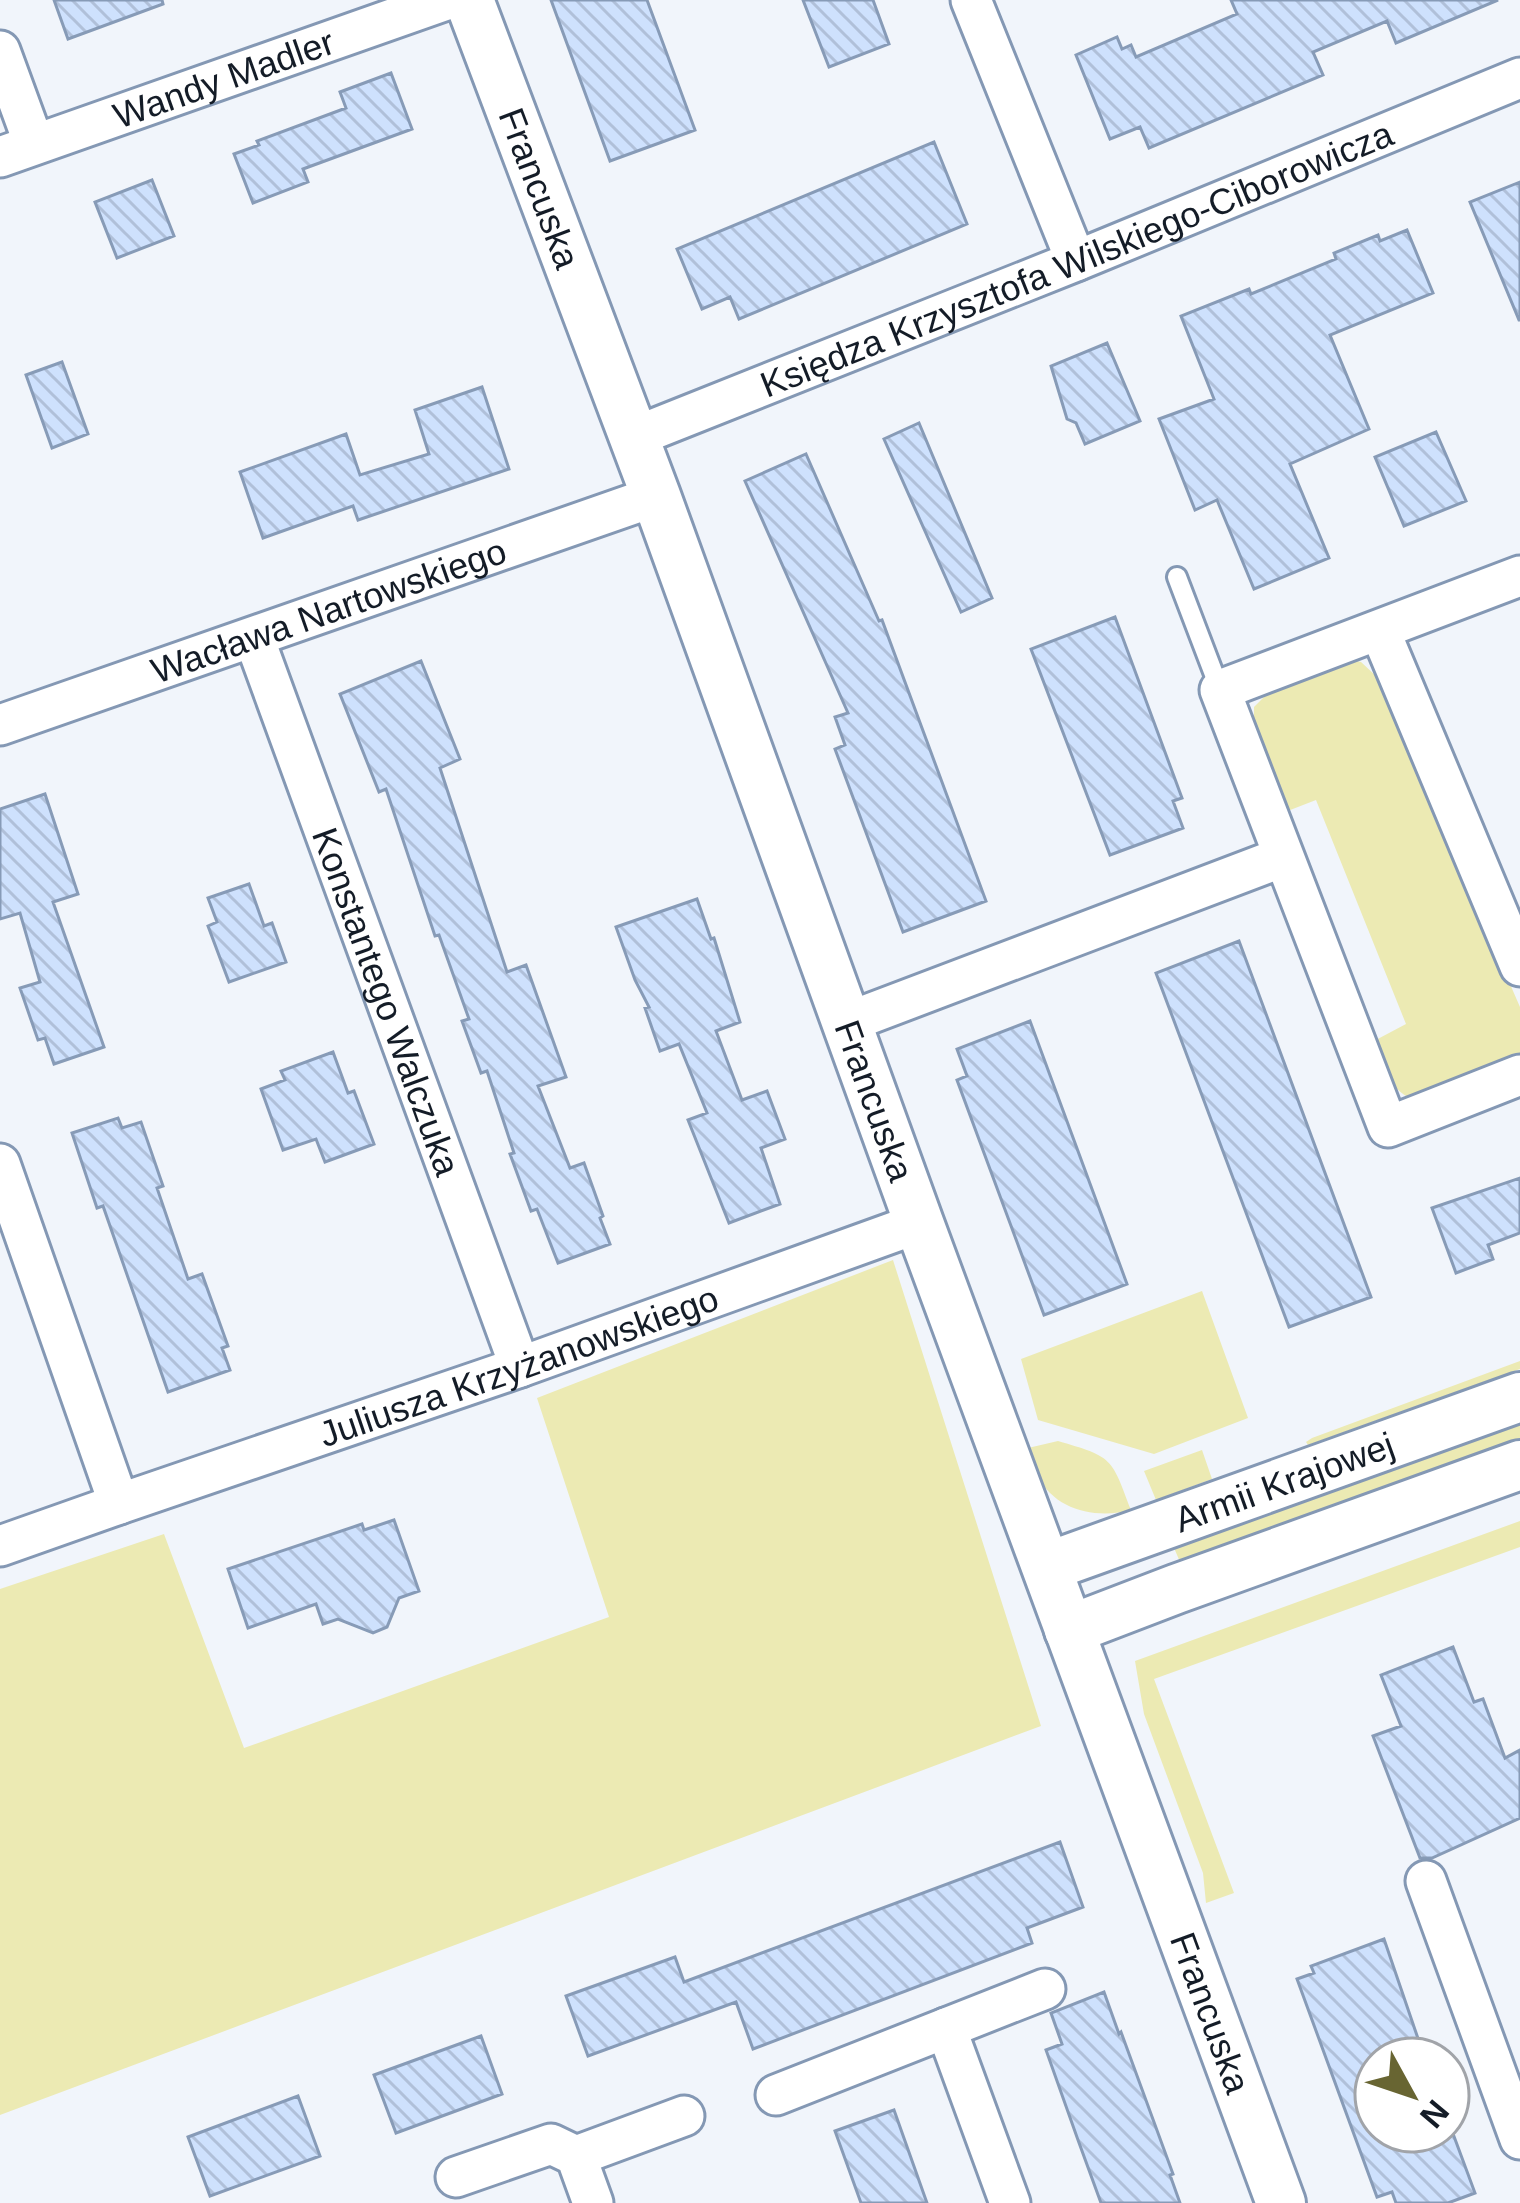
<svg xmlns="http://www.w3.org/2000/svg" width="1520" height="2203" font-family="Helvetica,sans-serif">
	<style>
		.green { fill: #eceab3 }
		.building { fill: url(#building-back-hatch); stroke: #879bb7; stroke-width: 3 }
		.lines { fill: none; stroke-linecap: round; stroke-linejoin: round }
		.service-casing { stroke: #8498b4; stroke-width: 24 }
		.minor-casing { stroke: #8498b4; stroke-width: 45 }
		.tertiary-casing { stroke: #8498b4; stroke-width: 54 }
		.service { stroke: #fff; stroke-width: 18 }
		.minor { stroke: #fff; stroke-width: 39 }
		.tertiary { stroke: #fff; stroke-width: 48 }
		.labels { text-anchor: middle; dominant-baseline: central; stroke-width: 9; stroke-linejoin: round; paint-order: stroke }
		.street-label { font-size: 36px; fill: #141c27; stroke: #fff }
	</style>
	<defs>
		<pattern id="building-back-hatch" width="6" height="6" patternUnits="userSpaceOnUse" patternTransform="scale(3)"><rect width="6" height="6" fill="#cee1fd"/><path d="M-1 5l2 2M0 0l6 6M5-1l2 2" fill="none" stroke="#b0c0d9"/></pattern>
	</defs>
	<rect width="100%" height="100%" fill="#f1f5fb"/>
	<path class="green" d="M1352 660 1361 662 1376 676 1520 1007V1056L1510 1064 1412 1099C1388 1089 1382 1063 1372 1042L1406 1024 1316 800 1285 812 1254 728V707L1272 689Z
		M893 1260 1041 1726 0 2115V1589L164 1534 244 1748 609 1617 537 1398Z
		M1202 1291 1248 1418 1154 1454 1038 1420 1021 1359Z
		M1520 1361V1369L1308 1445 1306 1442 1312 1438Z
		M1520 1418V1438L1180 1562 1172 1543Z
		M1058 1441C1113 1457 1111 1457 1131 1510 1097 1519 1055 1511 1038 1476 1033 1467 1031 1457 1028 1448Z
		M1202 1450 1212 1479 1156 1500 1144 1471Z
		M1520 1521V1547L1154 1679 1234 1893 1206 1903 1203 1873 1144 1714 1135 1661Z"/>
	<path class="building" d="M54 0H162L163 4 68 39Z
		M551 0H647L695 130 610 161Z
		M803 0H873L889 44 829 67Z
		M1231 0H1498L1396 43 1387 21 1313 52 1323 75 1149 148 1140 127 1110 139 1076 55 1117 37 1122 49 1131 45 1136 57 1237 14Z
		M391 73 412 129 303 169 308 182 253 203 234 154 259 145 257 141 346 108 340 92Z
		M934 142 967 224 739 319 730 297 702 309 677 249Z
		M152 180 174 236 117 258 95 202Z
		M1520 182V320H1519L1470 202Z
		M1407 230 1433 293 1330 335 1369 429 1290 464 1329 558 1254 589 1217 500 1195 510 1159 419 1214 399 1181 316 1249 289 1251 294 1336 259 1334 253 1378 235 1380 241Z
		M1107 343 1140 421 1085 444 1076 423 1067 419 1051 366Z
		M62 362 88 434 52 448 26 375Z
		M482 387 509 469 358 520 353 506 263 538 240 472 346 434 360 475 429 454 415 410Z
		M919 423 992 598 961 612 884 439Z
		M1436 432 1466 501 1404 526 1375 457Z
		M806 454 879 621 882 620 986 901 903 932 835 749 845 745 835 717 848 713 745 481Z
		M1115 617 1182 798 1173 801 1183 828 1110 855 1031 649Z
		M421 661 460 759 440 768 507 972 526 965 566 1077 538 1086 570 1168 584 1163 603 1216 600 1218 610 1244 558 1263 537 1209 531 1211 510 1154 514 1153 487 1071 481 1073 462 1021 469 1019 439 935 435 936 386 789 379 792 340 694Z
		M45 794 78 894 53 902 104 1047 54 1064 45 1038 38 1040 20 988 40 982 20 913 0 919V809Z
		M249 884 264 926 272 923 286 962 229 982 208 926 217 922 208 898Z
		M697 899 711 939 714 938 740 1022 716 1031 742 1100 767 1091 785 1139 761 1148 780 1204 729 1223 688 1120 707 1113 679 1044 660 1051 645 1008 649 1007 635 980 616 927Z
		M1239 941 1371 1297 1289 1327 1156 973Z
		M1030 1021 1127 1284 1044 1315 957 1080 967 1076 957 1049Z
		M333 1052 348 1093 354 1091 374 1144 325 1162 316 1139 283 1150 261 1089 285 1080 281 1071Z
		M118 1118 122 1128 141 1122 163 1186 157 1188 188 1279 202 1274 228 1346 222 1348 230 1370 168 1392 103 1206 97 1208 72 1133Z
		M1520 1178V1233L1488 1245 1493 1259 1456 1273 1432 1208Z
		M394 1520 419 1591 399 1598 387 1627 373 1633 338 1619 323 1624 316 1604 248 1628 228 1569 362 1524 364 1530Z
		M1453 1647 1474 1702 1483 1699 1505 1758 1520 1750V1818L1432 1858H1420L1373 1736 1401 1726 1381 1675Z
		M1060 1842 1083 1907 1027 1928 1032 1943 753 2049 736 2002 588 2056 566 1996 675 1957 684 1982Z
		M1384 1939 1425 2059H1376V2131H1452L1475 2193 1448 2203H1396L1392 2192 1377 2197 1297 1979 1314 1973 1311 1966Z
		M1104 1992 1119 2034 1121 2032 1173 2174 1170 2175 1180 2203H1101L1078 2140 1046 2050 1062 2044 1051 2013Z
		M481 2036 502 2094 396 2133 374 2075Z
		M298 2096 320 2156 210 2196 188 2137Z
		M894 2110 927 2203H861L835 2131Z"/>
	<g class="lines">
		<g class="service-casing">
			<path id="service" d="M1177 577 1220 690"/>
		</g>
		<g class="minor-casing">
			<g id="minor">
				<path d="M971 0 1076 261"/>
				<path d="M0 51 34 144"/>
				<path id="s1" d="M0 157 446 0"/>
				<path id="s2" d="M634 437 1076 261 1520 78"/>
				<path d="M1520 576 1220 690 1388 1127 1520 1075"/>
				<path d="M1380 631 1520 966"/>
				<path id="s3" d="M254 638 520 1367"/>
				<path id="s4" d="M0 725 656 496"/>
				<path d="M848 1022 1283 857"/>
				<path id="s5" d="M0 1164 119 1504 520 1367 919 1223"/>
				<path d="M0 1546 119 1504"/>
				<path d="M1426 1881 1520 2139"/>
				<path d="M946 2028 1010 2203"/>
				<path d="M776 2095 1045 1989"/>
				<path d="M576 2156 684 2116"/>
				<path d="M456 2177 551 2144 576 2156 593 2203"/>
			</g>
		</g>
		<g class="tertiary-casing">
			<g id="tertiary">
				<path id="s6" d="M469 0 656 496 919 1223 1281 2203"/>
				<path id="s7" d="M1047 1567 1520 1397"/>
				<path d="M1069 1630 1176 1589 1520 1465"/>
			</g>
		</g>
		<use href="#service" class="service"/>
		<use href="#minor" class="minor"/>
		<use href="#tertiary" class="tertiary"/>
	</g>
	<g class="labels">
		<g class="street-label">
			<text stroke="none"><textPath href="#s1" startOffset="237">Wandy Madler</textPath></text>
			<text stroke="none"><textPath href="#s6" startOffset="201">Francuska</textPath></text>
			<text stroke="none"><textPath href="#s2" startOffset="477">Księdza Krzysztofa Wilskiego-Ciborowicza</textPath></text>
			<text stroke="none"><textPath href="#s4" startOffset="348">Wacława Nartowskiego</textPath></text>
			<text stroke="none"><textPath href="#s3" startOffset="387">Konstantego Walczuka</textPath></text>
			<text stroke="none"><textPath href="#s6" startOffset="1173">Francuska</textPath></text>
			<text stroke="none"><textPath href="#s5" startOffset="783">Juliusza Krzyżanowskiego</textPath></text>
			<text stroke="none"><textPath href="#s7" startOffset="252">Armii Krajowej</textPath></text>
			<text stroke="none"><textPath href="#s6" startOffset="2145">Francuska</textPath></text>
		</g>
	</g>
	<g transform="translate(1412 2095) rotate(130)"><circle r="57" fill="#ffffff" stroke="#a1a4a9" stroke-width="3"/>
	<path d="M0-9L21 45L0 30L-21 45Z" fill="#686532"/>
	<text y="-18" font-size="33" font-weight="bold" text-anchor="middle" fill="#141c27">N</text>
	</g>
</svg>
